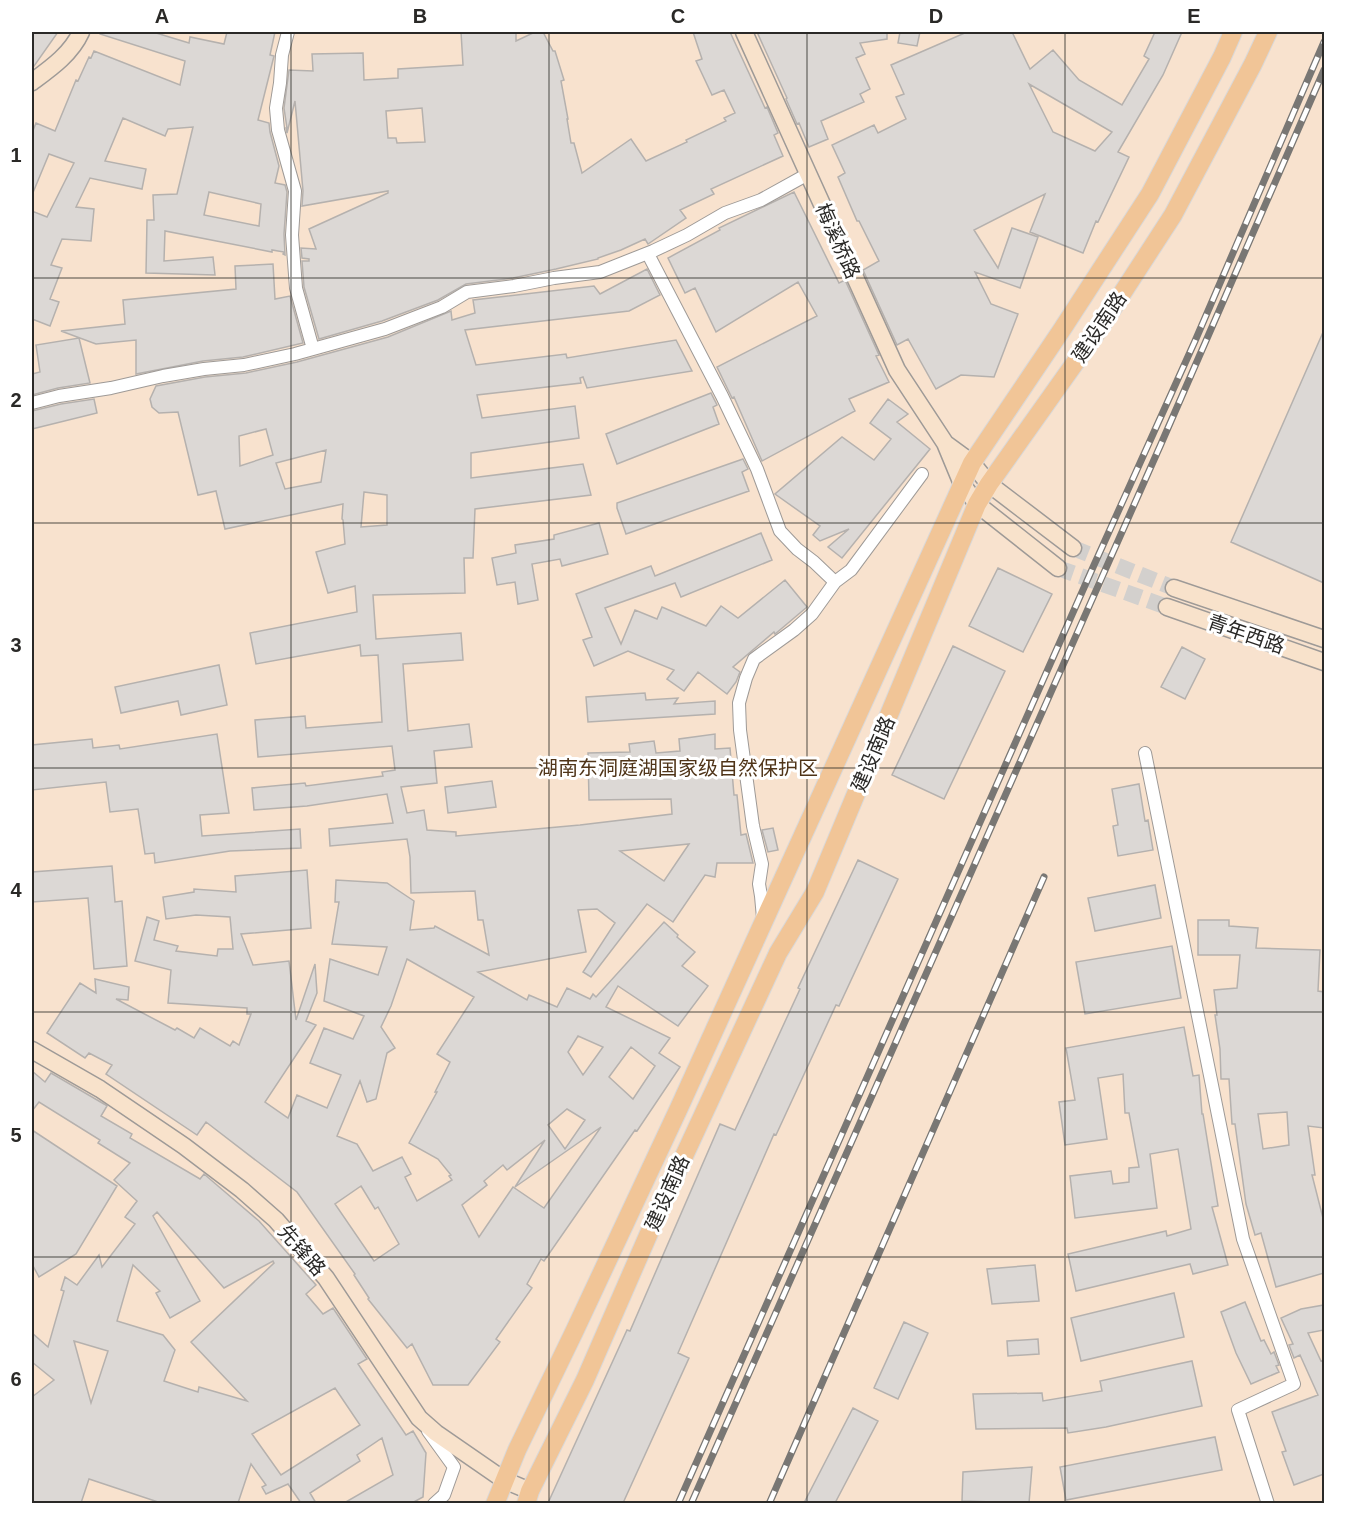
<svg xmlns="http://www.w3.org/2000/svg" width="1356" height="1535" font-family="Arial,'Noto Sans SC',sans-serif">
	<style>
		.green { fill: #f8e2ce }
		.building { fill: #dcd8d5; stroke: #b5b1ae; stroke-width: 1.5; fill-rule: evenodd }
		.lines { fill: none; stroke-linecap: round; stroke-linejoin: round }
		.secondary-tunnel { stroke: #d3d0cd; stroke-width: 16; stroke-dasharray: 16 8; stroke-linecap: butt }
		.minor-casing { stroke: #9e9a97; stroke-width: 14 }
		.secondary-casing { stroke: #9e9a97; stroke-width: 19 }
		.primary-casing { stroke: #d9d8d8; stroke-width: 20 }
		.minor { stroke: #fff; stroke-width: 12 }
		.secondary { stroke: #f8e2cb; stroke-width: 16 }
		.primary { stroke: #f1c597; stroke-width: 18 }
		.rail-casing { stroke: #797774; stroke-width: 7 }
		.rail { stroke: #fff; stroke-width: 4.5; stroke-dasharray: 14; stroke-linecap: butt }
		.grid { fill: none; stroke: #2a2927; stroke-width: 1.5; stroke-opacity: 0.55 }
		.labels { text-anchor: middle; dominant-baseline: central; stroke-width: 6; stroke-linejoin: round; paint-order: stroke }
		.street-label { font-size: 20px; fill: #2a2927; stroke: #fff }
		.park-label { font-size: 20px; fill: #4f3418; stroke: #fff }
		.neatline { fill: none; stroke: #2a2927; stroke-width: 2 }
		.grid-label { font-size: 20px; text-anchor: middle; font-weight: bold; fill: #2a2927 }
	</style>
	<rect width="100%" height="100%" fill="#fdfaf6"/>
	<path class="green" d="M32 32H1324V1503H32Z"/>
	<path class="building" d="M32 32H58L32 69Z
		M100 32H153L189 43 190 37 224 44 227 32H275L270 55 274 56 258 120 269 123 270 132 279 166 275 183 285 185 287 192 284 234 285 255 283 254 284 252 272 250V252L165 231 164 261 213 257 215 275 146 273 147 220H154L153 195 177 194 193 127 168 129 165 136 123 118 105 161 146 169 142 189 90 178 76 207 94 209 91 241 62 239 51 265 62 268 50 299 59 302 50 326 32 319V211L47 217 74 163 49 154 32 195V133L36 123 55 131 76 80 78 81 89 57 91 58 94 51 180 85 185 61 100 34ZM209 192 261 204 259 226 204 215Z
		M461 32H516V41L535 32H543L553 51H555L564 80 561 81 568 119H567L571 143H574L582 173 631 139 646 161 687 142 686 140 726 121 724 118 735 113 724 90 712 95 696 61 702 59 693 32H730L765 108 767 107 778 133 774 135 783 156 711 189 714 194 680 210 686 218 648 244 645 239 621 250 598 258V259L556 269 513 278 466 284 438 300 382 321 319 339 304 287 302 261H309V259L302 258 301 248 316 249 309 229 388 193V191L302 206 303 191 295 101 287 133 286 128H287L284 108 289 70 313 71 312 54 363 53 364 80 398 78V69L463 65ZM422 108 425 142 397 143 396 138H388L386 111Z
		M757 32H887V39L860 43 865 54 856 58 870 89 860 94 864 102 821 121 828 139 809 147 799 123 797 124 786 99 787 98Z
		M900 32H920L917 46 898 43Z
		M967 32H1012L1030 69 1053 50 1079 80 1122 105 1149 59 1144 56 1155 32H1182L1163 75 1118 152 1129 157 1098 222 1096 221 1083 253 1030 232 1045 194 974 230 998 268 1012 228 1038 237 1020 288 975 272 991 304 1018 314 994 377 961 375 936 389 908 339 897 345 863 270 879 261 859 221H857L838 177 845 173 832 145 874 125 878 133 906 119 896 97 904 94 891 65ZM1029 84 1112 132 1095 151 1053 132Z
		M794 192 839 283 845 280 879 355 876 356 889 382 849 399 855 411 762 461 734 397 732 398 717 367 817 316 798 282 716 332 695 288 685 293 668 258 720 230 719 228Z
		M273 264 275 299 290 296 303 343 243 357 203 361 136 374V340L96 344 61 331 125 324 123 300 236 289 235 266Z
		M647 269 660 295 629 311 465 330 476 365 566 354 567 358 676 340 692 371 587 388 583 377 580 378 581 383 477 395 482 418 575 406 579 438 471 453V478L583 464 591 495 475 509 473 558H464L465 593 373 595 376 639 461 633 463 660 403 664 408 731 469 724 472 747 434 751 437 783 401 787 407 813 424 810 427 830 456 832V836L580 825 672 814 671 799 589 800 588 753 630 752 629 744 654 741 656 753 680 751 679 739 715 734V749L730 748 734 795H737L741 835 746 834 753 863H717L715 877 705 875 673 922 647 904 591 977 583 972 615 923 597 909 578 910 586 952 478 972 527 1000 529 995 557 1007 567 988 590 999 593 994 596 997 664 922 678 935 677 937 695 952 682 966 708 986 678 1026 618 986 606 1007 670 1038 659 1053 680 1067 637 1131 635 1130 544 1261 541 1259 527 1284 532 1288 496 1339 500 1342 468 1385H433L412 1344 407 1348 368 1299 369 1298 354 1275 355 1274 297 1192 206 1122 197 1135 106 1074 112 1065 89 1053 85 1058 47 1033 80 983 96 993 95 979 129 987 128 1000 116 999 175 1030 177 1028 194 1038 200 1028 230 1046 233 1041 239 1045 251 1014H247V1008L168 1003 171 970 135 961 147 917 159 921 154 940 178 946 176 951 217 956 218 949H233L230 917 196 915 166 919 163 897 194 892V889L236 892 235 876 307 870 311 928 241 934 253 965 289 961 296 1020 315 964 317 993 306 1021 316 1025 265 1102 288 1118 297 1095 327 1108 341 1075 310 1063 324 1028 353 1039 364 1016 324 1001 330 959 378 975 387 947 332 944 339 902H335L336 880 387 883 414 901 410 930 434 928 435 926 489 955 483 920H478L475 891 411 893 410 857 407 839 330 846 329 829 393 823 387 794 307 806 254 810 252 788 305 783 306 786 383 776 382 772 395 770 392 746 258 757 255 720 305 716 306 728 382 722 378 655 361 656 360 645 256 664 250 633 357 612 355 586 328 593 316 552 345 544 343 520 342 519 343 504 225 529 216 491 198 495 178 412 159 413 152 407 150 399 156 386 205 377 246 373 297 362 388 337 451 311 452 320 475 313 473 300 594 286 600 294ZM266 429 273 455 240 466 239 436ZM326 450 321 482 285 489 276 463ZM364 492 387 495V525L361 527ZM689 844 664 881 620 851ZM407 959 474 997 437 1054 450 1062 435 1092H437L409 1143 438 1159 451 1175 449 1176 452 1180 417 1201 405 1177 411 1174 402 1157 373 1171 357 1144 337 1136 360 1081 367 1102 376 1099 387 1053 395 1048 381 1027 391 1006ZM578 1036 603 1047 583 1075 568 1052ZM631 1047 655 1066 633 1099 609 1077ZM567 1109 585 1120 565 1149 548 1125ZM601 1127 544 1208 513 1187 479 1237 462 1205 487 1185 484 1181 503 1165 507 1170 545 1140 515 1187ZM361 1186 375 1209 378 1207 399 1244 374 1261 335 1204Z
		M1324 330V583L1231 542Z
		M79 338 90 383 58 388 32 395V374L40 372 36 345Z
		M711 393 717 405 713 407 719 424 617 464 606 434Z
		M94 399 97 413 32 429V411L61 404Z
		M888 399 908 414 897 422 930 449 842 558 828 547 849 529 820 541 813 535 820 526 775 494 842 437 874 460 891 439 870 423Z
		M743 459 748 469 742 472 749 491 626 534 617 508V503Z
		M599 523 608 554 562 566 560 559 532 564 538 600 518 604 515 582 497 585 492 558 516 553 515 545 554 539V535Z
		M761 533 772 560 681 597 675 583 605 608 621 644 635 610 657 619 662 607 706 626 721 606 738 618 785 580 807 607 781 629 775 634 774 632 733 667 740 672 736 682 727 694 698 672 684 691 667 679 674 670 628 651 594 666 583 640 592 637 576 594 651 566 655 576Z
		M998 568 1052 594 1023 652 969 626Z
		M953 646 1005 671 944 799 892 775Z
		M1182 647 1205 659 1185 699 1161 687Z
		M219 665 227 705 181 715 178 701 121 713 115 687Z
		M645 693 646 700 678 698 674 704 715 701V714L588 722 586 697Z
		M217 734 229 813 200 815 202 836 300 829 301 848 230 851 155 863 154 853 145 854 138 809 110 812 106 782 32 790V745L92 739 93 748 119 745 120 749Z
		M492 781 496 807 448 813 445 787Z
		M1139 784 1145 821 1148 820 1153 850 1118 856 1113 826 1118 825 1112 789Z
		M773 828 778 850 768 852 762 830Z
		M858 860 898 879 839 1006 836 1005 776 1135 774 1134 678 1353 689 1358 623 1503H548L627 1330 630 1331 720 1124 735 1130 800 989 798 988Z
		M112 866 115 902 122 901 127 966 94 969 88 898 32 902V872Z
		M1155 885 1161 918 1095 931 1088 898Z
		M1198 920H1229V926L1258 928 1256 948 1320 950 1318 991 1324 992V1128L1308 1126 1315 1175H1312L1324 1222V1273L1276 1287 1261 1233 1255 1235 1246 1204 1235 1124H1232L1229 1079H1221L1220 1049 1215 1015H1217L1214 990 1237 988 1240 955H1198ZM1287 1112 1289 1145 1263 1149 1258 1114Z
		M1172 946 1181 998 1085 1014 1076 962Z
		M1184 1027 1193 1076 1199 1075 1202 1114H1203L1218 1206 1212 1207 1228 1265 1193 1274 1190 1264 1076 1291 1068 1254 1166 1231 1167 1236 1191 1229 1178 1149 1150 1154 1157 1208 1075 1218 1070 1176 1111 1171 1113 1184 1129 1182V1168L1139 1167 1129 1113H1125L1123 1074 1098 1078 1107 1139 1065 1145 1059 1102 1075 1100 1066 1048Z
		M32 1071 45 1082 51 1073 104 1104 107 1106 101 1116 132 1134 130 1138 200 1179 204 1174 259 1221 316 1285 306 1294 323 1314 333 1308 367 1359 358 1364 406 1435 413 1431 426 1453 423 1497 412 1503H344L393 1475 382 1438 357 1455 360 1461 310 1493 316 1503H301L288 1484 266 1494 262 1487 266 1485 251 1464 238 1503H161L89 1479 81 1503H32V1397L54 1380 32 1362V1333L48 1347 64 1291 61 1290 65 1277 77 1285 99 1255 102 1267 135 1224 125 1217 137 1201 114 1180 130 1163 98 1143 100 1140 39 1102 32 1111ZM157 1212 224 1288 273 1261 274 1263 191 1342 247 1401 199 1387 198 1392 164 1381 175 1350 163 1335 117 1321 133 1265 160 1291 156 1293 170 1318 200 1301 153 1216ZM74 1341 108 1351 91 1403ZM335 1388 360 1425 281 1475 252 1434Z
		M32 1130 117 1186 76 1254 39 1277 32 1264Z
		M1035 1265 1039 1301 992 1304 987 1269Z
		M1174 1293 1184 1337 1081 1361 1071 1318Z
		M1245 1302 1261 1341 1264 1340 1271 1354 1274 1352 1279 1365 1276 1366 1279 1372 1251 1384 1236 1353 1221 1312Z
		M1324 1305V1330L1308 1333 1321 1361 1324 1360V1474L1294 1485 1282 1452 1286 1451 1272 1412 1318 1395 1300 1355 1294 1358 1289 1345 1293 1344 1281 1318 1301 1309Z
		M904 1322 928 1333 898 1399 874 1388Z
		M1038 1339 1039 1354 1008 1356 1007 1341Z
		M1192 1361 1202 1406 1106 1427 1068 1433 1067 1428 976 1429 973 1394 1042 1393 1043 1401 1102 1391 1100 1381Z
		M853 1408 878 1421 835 1503H804Z
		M1215 1437 1222 1470 1066 1500 1060 1467Z
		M1032 1467 1029 1503 962 1501 963 1472Z"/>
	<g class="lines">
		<path class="secondary-tunnel" d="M1073 548 1174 588
			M1058 568 1167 607"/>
		<g class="minor-casing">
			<path id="minor" d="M288 32 282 55 280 83 276 108 278 130 295 191 292 235 296 288 313 349
				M648 254 722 396 757 469 780 531 797 549 814 562 835 582 851 570 922 474
				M32 403 59 396 111 388 163 376 204 369 244 365 295 354 385 329 442 307 467 292 514 286 554 278 600 272 653 251 687 235 725 213 761 200 808 174
				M1145 753 1243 1239 1294 1384 1238 1410 1268 1504
				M763 918 761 896 759 884 762 864 753 826 740 730 739 703 746 678 754 659 794 630 812 614 835 582
				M428 1431 454 1467 444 1495 434 1504"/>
		</g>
		<g class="secondary-casing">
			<path id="secondary" d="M744 32 897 370 945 443 962 484 977 504 1058 568
				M32 82C51 68 71 54 81 32
				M946 444 972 463 989 484 1073 548
				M1174 588 1324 639
				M1167 607 1324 662
				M32 1050 100 1089 184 1146 242 1190 276 1220 326 1278 419 1418 436 1433 504 1480 530 1491"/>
		</g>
		<g class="primary-casing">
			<path id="primary" d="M495 1504 517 1450 575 1330 679 1108 972 463 1061 331 1150 194 1222 57 1233 32
				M526 1504 530 1491 585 1380 660 1208 778 953 815 892 977 504 989 484 1099 329 1173 215 1253 64 1268 32"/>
		</g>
		<use href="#minor" class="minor"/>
		<use href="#secondary" class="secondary"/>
		<use href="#primary" class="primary"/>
		<g class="rail-casing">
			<path id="rail" d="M678 1504 1094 565 1195 341 1324 42
				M691 1504 1161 444 1324 70
				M769 1504 1044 877"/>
		</g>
		<use href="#rail" class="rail"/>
	</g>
	<path class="grid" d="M291 32V1504M549 32V1504M807 32V1504M1065 32V1504M32 278H1324M32 523H1324M32 768H1324M32 1012H1324M32 1257H1324"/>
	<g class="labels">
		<g class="street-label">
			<text transform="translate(838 241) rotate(66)">梅溪桥路</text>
			<text transform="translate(1099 327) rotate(-56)">建设南路</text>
			<text transform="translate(1246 634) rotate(19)">青年西路</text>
			<text transform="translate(873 754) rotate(-67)">建设南路</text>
			<text transform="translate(667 1193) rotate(-66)">建设南路</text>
			<text transform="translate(302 1250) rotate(49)">先锋路</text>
		</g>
		<g class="park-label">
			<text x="678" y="768">湖南东洞庭湖国家级自然保护区</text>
		</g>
	</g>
	<rect width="1356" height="1535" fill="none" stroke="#ffffff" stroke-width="66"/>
	<rect x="33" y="33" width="1290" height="1469" class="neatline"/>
	<g class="grid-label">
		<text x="162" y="23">A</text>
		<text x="420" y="23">B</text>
		<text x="678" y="23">C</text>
		<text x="936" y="23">D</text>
		<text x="1194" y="23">E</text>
		<text x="16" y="162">1</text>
		<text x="16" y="407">2</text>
		<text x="16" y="652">3</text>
		<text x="16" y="897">4</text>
		<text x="16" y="1142">5</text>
		<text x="16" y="1386">6</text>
	</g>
</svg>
